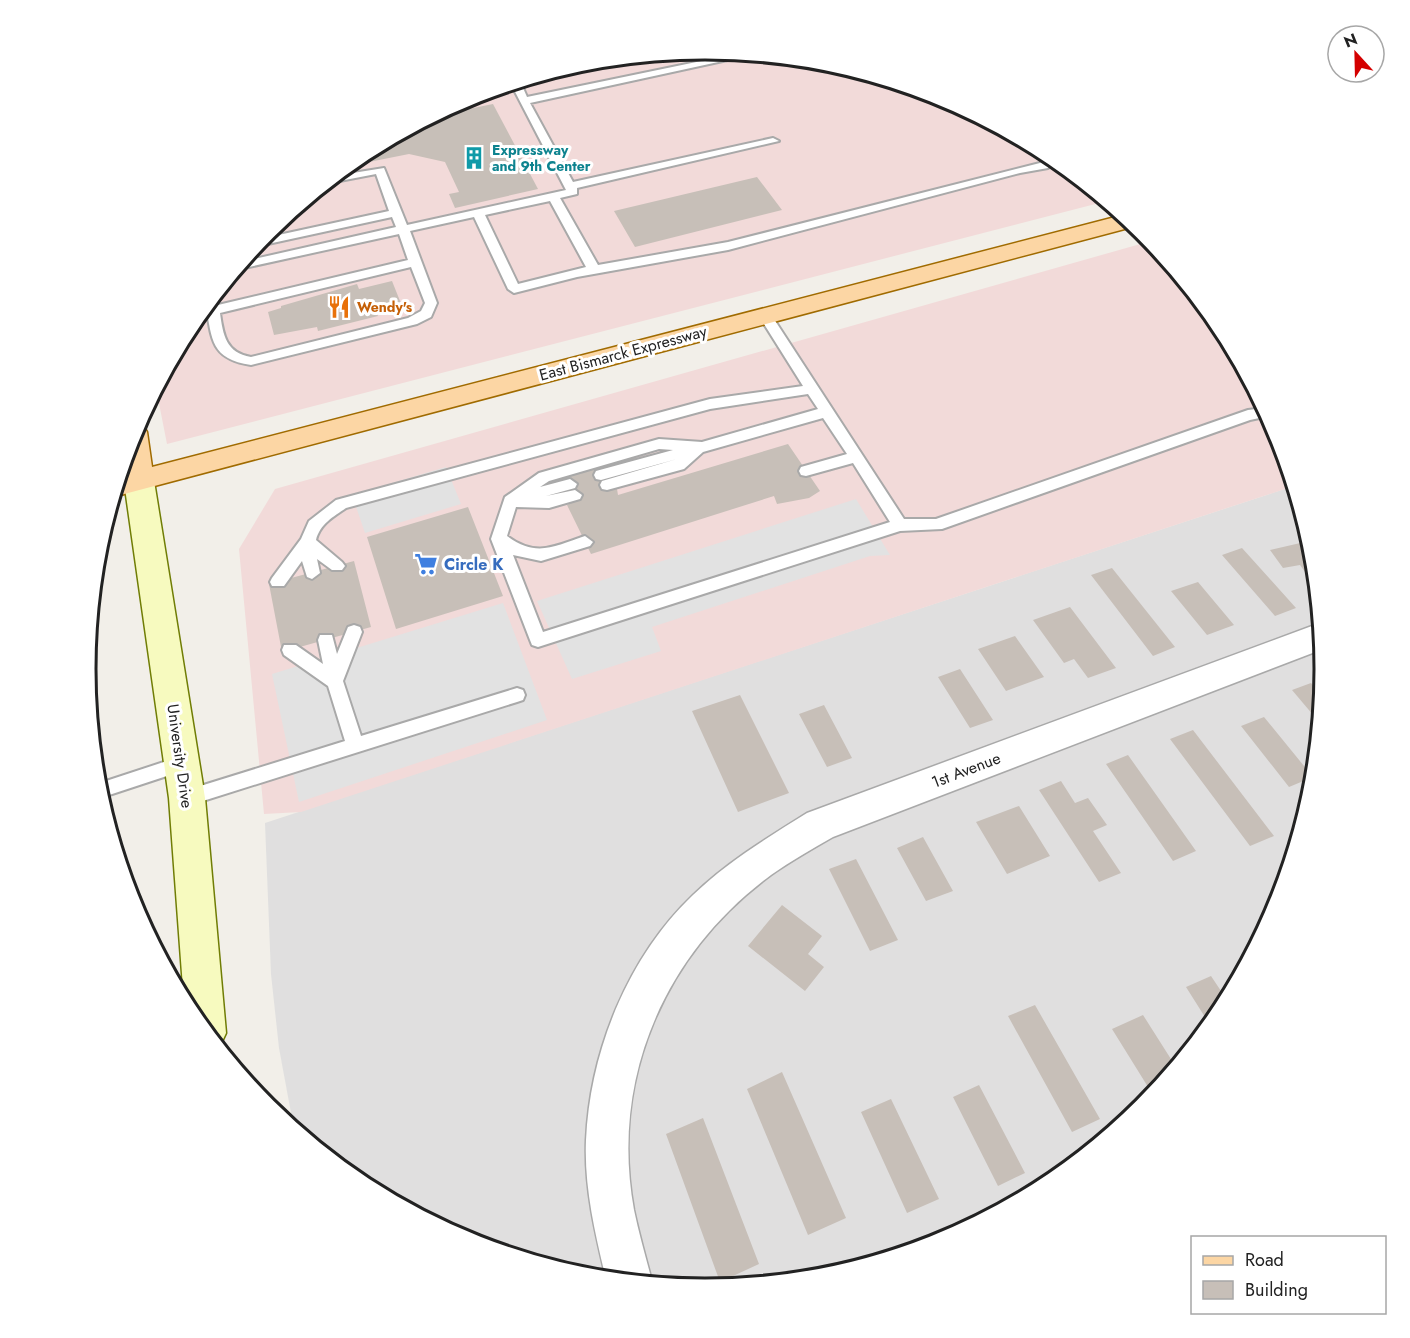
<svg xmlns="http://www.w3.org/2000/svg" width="1410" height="1338" font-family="Jost,sans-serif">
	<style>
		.residential { fill: #e0dfdf }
		.commercial { fill: #f2dad9 }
		.parking { fill: #e2e2e2 }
		.building { fill: #c7bfb8 }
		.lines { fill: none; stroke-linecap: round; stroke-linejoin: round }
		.service-casing { stroke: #a9a9a9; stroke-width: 4 }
		.minor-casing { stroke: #a9a9a9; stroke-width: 3 }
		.secondary-casing { stroke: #707d05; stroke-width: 3 }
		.primary-casing { stroke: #a06b00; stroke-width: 3 }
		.service { fill: #fff; fill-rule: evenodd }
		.minor { fill: #fff; fill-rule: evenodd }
		.secondary { fill: #f7fabf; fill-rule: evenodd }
		.primary { fill: #fcd6a4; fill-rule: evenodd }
		.labels { text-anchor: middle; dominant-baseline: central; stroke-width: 6; stroke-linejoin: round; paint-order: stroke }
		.far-culture-label { font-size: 14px; font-weight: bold; fill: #0d838f; stroke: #fff; text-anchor: start }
		.far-food-label { font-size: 14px; font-weight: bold; fill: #c56008; stroke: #fff; text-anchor: start }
		.street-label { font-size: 16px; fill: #222; stroke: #fff }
		.shop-label { font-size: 16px; font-weight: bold; fill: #366cbe; stroke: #fff; text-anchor: start }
		.rim { fill: none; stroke: #222; stroke-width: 3 }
	</style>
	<rect width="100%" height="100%" fill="#f2efe9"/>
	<path class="residential" d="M1294 486 1313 548 1324 669 1313 790 1277 906 1220 1013 1143 1107 1049 1184 942 1241 826 1277 705 1288 584 1277 468 1241 361 1184 294 1129 279 1048 271 974 265 823Z"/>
	<path class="commercial" d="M705 50 826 61 942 97 1049 154 1107 201 167 444 156 388 190 325 267 231 361 154 468 97 584 61Z
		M1151 241 1220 325 1277 432 1294 486 301 812 264 814 239 549 275 489Z"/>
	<path class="parking" d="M446 467 461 504 365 533 352 495Z
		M856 499 890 555 870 556 652 627 661 651 572 679 537 601Z
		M503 603 547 720 299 802 272 674Z"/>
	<path class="building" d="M493 104 538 189 455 208 449 194 459 192 445 162 409 154 344 167 361 154 429 117Z
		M757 177 782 210 635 247 614 211Z
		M392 281 402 306 376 312 378 316 318 331 317 327 274 335 268 312 281 308V306L357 284 359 289Z
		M788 444 820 491 809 498 777 504 774 496 591 554 567 505 578 499 566 476 597 467 610 490 617 489 618 495Z
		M468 507 503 596 396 629 367 537Z
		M1309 541 1313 548 1316 587 1300 565 1283 568 1270 550Z
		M1242 548 1296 608 1275 616 1222 555Z
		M354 561 371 627 282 652 269 584Z
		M1112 568 1175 647 1153 656 1091 575Z
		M1198 582 1234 625 1207 635 1171 591Z
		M1070 607 1116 668 1088 678 1074 659 1064 663 1033 620Z
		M1015 636 1044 677 1006 691 978 649Z
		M960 669 993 720 970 728 938 677Z
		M1311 683 1322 696 1319 722 1292 690Z
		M740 695 789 793 738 812 692 711Z
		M824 705 852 758 827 767 799 714Z
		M1264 717 1313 777 1289 787 1241 726Z
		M1193 730 1274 836 1250 846 1170 739Z
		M1128 755 1196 851 1173 861 1106 764Z
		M1061 781 1075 803 1088 798 1107 825 1093 831 1121 873 1099 882 1039 790Z
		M1019 806 1050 856 1007 874 976 822Z
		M923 837 953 891 926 901 897 848Z
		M856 859 898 940 870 951 829 869Z
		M782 905 822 936 808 954 824 967 805 991 748 946Z
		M1211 976 1227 1000 1210 1025 1186 987Z
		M1035 1005 1100 1119 1072 1132 1008 1016Z
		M1143 1015 1176 1067 1153 1095 1112 1029Z
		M782 1072 846 1218 808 1235 747 1089Z
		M979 1085 1025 1173 998 1186 953 1097Z
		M891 1099 939 1199 907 1213 861 1112Z
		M703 1118 759 1264 720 1282 666 1134Z"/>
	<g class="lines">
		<g class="service-casing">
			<path id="service" d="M740 53 755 54 530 103 573 182 773 138 779 141 577 188V194L560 198 598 265 728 242 1040 163 1050 154 1057 160 1048 168 1020 173 728 250 577 277 514 293 508 289 474 217 410 231 437 303 431 317 417 324 251 365C211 359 212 340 206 306L213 296 218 305 408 260 399 234 235 270 241 262 396 227 392 217 254 247 260 239 389 211 376 174 324 184 334 176 384 168 407 225 566 190 511 84 520 81 527 97ZM550 201 586 267 518 284 485 215ZM411 267 425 303 421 311 408 318 251 357C226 353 223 335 220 313Z
				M765 312 770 313 904 519H936L1248 410 1264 408 1269 416 1250 420 942 529 900 531 538 647 532 645 530 640 491 539 505 497 539 473 659 439 702 442 818 409 808 394 710 409 346 508C333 517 320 524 316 540L342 562 345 566 342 570H332L317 559 320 573 312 579 307 577 302 561 284 586H272L270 582 272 578 301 539 309 521 336 500 710 399 803 386 759 316ZM823 418 847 454 801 467 799 471 801 475 806 476 853 463 890 522 543 632 513 555 541 561 590 546 593 542 585 536C554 546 537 558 507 536L516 507 549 508 580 499 582 495 575 490 546 496 575 488 577 484 570 479 540 487 549 481 659 449 673 450 596 471 594 475 596 479 601 480 677 459 602 481 600 485 602 489 607 490 684 469 703 452Z
				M354 625 360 627 362 632 343 681 361 736 517 688 523 690 525 695 523 700 517 702 187 806 181 804 178 798 181 792 345 741 328 686 284 655 282 650 284 645H296L323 664 318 640 320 635H332L337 654 348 627Z
				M182 756 188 759 191 764 188 769 100 798 97 784Z"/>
		</g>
		<g class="minor-casing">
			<path id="minor" d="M1320 623 1323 649 833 837C812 849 791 861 771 875 664 954 610 1079 634 1210 639 1234 646 1258 652 1281L651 1283 606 1279C595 1233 584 1187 586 1140 590 1051 628 957 693 895 727 862 767 838 807 813Z"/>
		</g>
		<g class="secondary-casing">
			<path id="secondary" d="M139 470 149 473 154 481 205 798 226 1033 219 1048 184 1001 169 798 124 481 129 473Z"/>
		</g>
		<g class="primary-casing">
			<path id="primary" d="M1123 215 1136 226 113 497 120 475 124 474 123 465 137 423 143 425 147 432 152 467Z"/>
		</g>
		<use href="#service" class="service"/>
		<use href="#minor" class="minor"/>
		<use href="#secondary" class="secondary"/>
		<use href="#primary" class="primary"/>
	</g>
	<defs>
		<g id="building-bare" transform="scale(1.8)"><path d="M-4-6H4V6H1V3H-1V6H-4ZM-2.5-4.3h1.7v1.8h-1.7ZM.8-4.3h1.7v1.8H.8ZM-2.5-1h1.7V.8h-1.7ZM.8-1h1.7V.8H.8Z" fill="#0f9aa8" stroke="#fff" stroke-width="2.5" paint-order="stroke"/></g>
		<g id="restaurant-bare" transform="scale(1.8)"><path d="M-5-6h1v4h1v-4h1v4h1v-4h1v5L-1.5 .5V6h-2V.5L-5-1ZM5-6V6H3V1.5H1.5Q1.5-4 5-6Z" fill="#e8710a" stroke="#fff" stroke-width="2.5" paint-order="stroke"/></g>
		<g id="supermarket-bare" transform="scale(1.8)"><path d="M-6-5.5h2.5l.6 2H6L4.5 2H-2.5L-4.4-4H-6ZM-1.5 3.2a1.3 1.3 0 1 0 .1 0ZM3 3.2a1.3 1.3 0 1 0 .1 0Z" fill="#3f7fe0" stroke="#fff" stroke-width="2.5" paint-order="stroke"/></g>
	</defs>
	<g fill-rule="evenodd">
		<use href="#building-bare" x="474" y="158"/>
		<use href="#restaurant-bare" x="339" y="307"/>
		<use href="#supermarket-bare" x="426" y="564"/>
	</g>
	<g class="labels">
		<g class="far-culture-label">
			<text x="492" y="150">Expressway<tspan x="492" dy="16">and 9th Center</tspan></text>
		</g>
		<g class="far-food-label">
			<text x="357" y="307">Wendy's</text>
		</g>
		<g class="street-label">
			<text transform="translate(623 353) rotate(-15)">East Bismarck Expressway</text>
			<text transform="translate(180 756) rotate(82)">University Drive</text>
			<text transform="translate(966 770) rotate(-21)">1st Avenue</text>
		</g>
		<g class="shop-label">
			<text x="444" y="564">Circle K</text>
		</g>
	</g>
	<path d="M0 0H1410V1338H0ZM96 669a609 609 0 1 1 1218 0a609 609 0 1 1-1218 0Z" fill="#fff" fill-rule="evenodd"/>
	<path class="rim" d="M96 669a609 609 0 1 1 1218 0a609 609 0 1 1-1218 0Z"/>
	<rect x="1191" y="1236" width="195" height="78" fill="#ffffff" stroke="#a7a7a7" stroke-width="1.5"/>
	<rect x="1203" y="1256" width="30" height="9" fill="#fcd6a4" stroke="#a7a7a7" stroke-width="1.5"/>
	<text x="1245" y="1266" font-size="18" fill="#222222">Road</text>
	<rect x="1203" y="1281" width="30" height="18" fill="#c7bfb8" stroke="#a7a7a7" stroke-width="1.5"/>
	<text x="1245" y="1296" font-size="18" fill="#222222">Building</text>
	<g transform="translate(1356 54) rotate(338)"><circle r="28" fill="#ffffff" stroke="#a7a7a7" stroke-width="1.5"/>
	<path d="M0-4.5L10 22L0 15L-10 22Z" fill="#d40000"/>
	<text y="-9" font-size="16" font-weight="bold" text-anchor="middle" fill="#222222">N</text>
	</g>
</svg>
